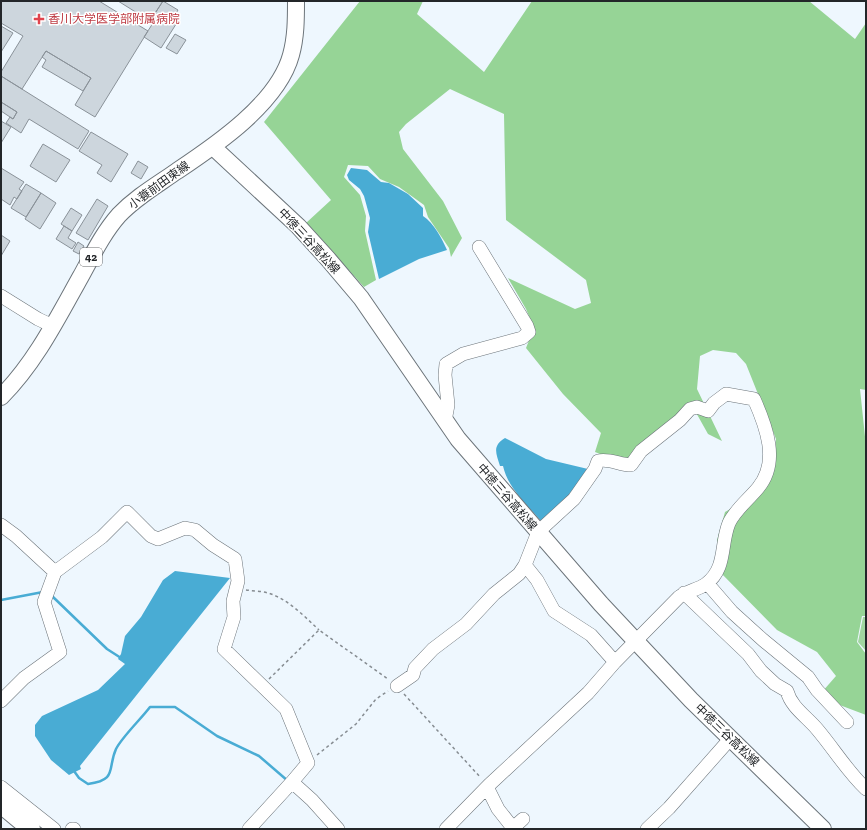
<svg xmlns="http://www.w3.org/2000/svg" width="867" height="830" font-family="'Zilla Slab','Noto Sans JP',serif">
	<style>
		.green { fill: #a1d6a0 }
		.forest { fill: #96d496 }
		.water { fill: #49acd4 }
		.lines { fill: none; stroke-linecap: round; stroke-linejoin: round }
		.stream { stroke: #49acd4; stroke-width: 2.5 }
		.building { fill: #cdd6dd; stroke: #8a9299 }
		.minor-casing { stroke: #6c747a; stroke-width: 14 }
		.major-casing { stroke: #6c747a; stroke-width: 18 }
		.highway-casing { stroke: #6c747a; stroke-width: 20 }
		.path { stroke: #868c91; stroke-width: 1.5; stroke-dasharray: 3 3; stroke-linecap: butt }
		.minor { stroke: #fff; stroke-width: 13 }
		.major { stroke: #fff; stroke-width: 16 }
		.highway { stroke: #fff; stroke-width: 18 }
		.health-dot { fill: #e0444e; stroke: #fff; stroke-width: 1.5 }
		.labels { text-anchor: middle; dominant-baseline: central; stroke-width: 3; stroke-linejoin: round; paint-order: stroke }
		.shield { fill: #fff; stroke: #656769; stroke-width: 1 }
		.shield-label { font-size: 11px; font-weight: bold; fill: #232629 }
		.health-label { font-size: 12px; fill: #be3a42; stroke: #fff; text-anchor: start }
		.street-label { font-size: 12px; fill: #232629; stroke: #fff }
	</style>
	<rect width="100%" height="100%" fill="#eef7fe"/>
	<path class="green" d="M863 617H866V651L858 642Z"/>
	<path class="forest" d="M360 1H423L417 14 484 72 532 1H809L855 39 866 23V390L860 389 866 446V616H862L857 642 866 654V715L837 704 822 692 836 676 817 652 777 630 720 572 717 540 725 512 748 499 772 470 776 439 746 364 736 353 713 350 700 356 697 389 722 441 708 434 694 409 623 463 595 452 601 433 563 394 526 348 534 328 526 309 508 278 575 309 591 303 586 280 506 220 504 114 450 89 406 124 399 132 403 149 443 201 462 238 451 257 449 248 428 217 424 205 399 187 380 179 368 166 348 165 344 177 360 195 366 216 365 231 376 280 364 287 306 223 331 200 264 122Z"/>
	<path class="water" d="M351 168 367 170 381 182 389 183 408 194 423 208V216C434 223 442 239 447 250L419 259 379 279 368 232 370 218 364 196 360 189 349 180 347 175Z
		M505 438 546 459 588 469 568 496 541 521C527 505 508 488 503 466H500C496 453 492 446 505 438Z
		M175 571 230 578 80 766 81 769 69 775 51 760 35 736V725L42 716 98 690 125 664 118 659 121 654 125 636 141 617 163 580Z"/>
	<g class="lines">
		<path class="stream" d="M52 596 107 649 121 658
			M1 600 43 592
			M74 771 79 778 88 784C118 780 107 769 116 749 122 737 141 719 150 707H175L217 736 259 756 288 781"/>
	</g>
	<path class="building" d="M1 1H99L148 31 95 117 75 105 91 78 46 51 22 89 1 76V72L23 36 1 23Z
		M118 1H163L150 21Z
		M163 1 178 10 173 18 178 21 161 48 144 37 153 23 150 21Z
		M1 26 13 33 1 52Z
		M175 34 186 40 177 54 166 48Z
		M46 51 91 78 83 91 42 67 46 60 42 57Z
		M1 76 89 131 78 149 29 119 21 133 6 123 10 117 13 119 17 112 1 102Z
		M1 102 17 112 13 119 1 111Z
		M1 121 11 127 1 143Z
		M91 132 128 154 111 182 97 173 102 165 79 151Z
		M43 144 70 160 56 182 30 166Z
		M138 161 148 167 141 179 131 173Z
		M1 168 24 182 19 189 22 191 17 199 14 197 10 205 1 199Z
		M26 184 41 193 26 217 11 208Z
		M41 193 56 203 40 229 25 219Z
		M97 199 108 206 88 240 76 233Z
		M71 208 82 215 72 231 61 224Z
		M64 226 72 231 68 238 76 243 72 249 56 239Z
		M1 235 10 241 1 256Z
		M78 242 84 246 79 254 73 251Z"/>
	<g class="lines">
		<g class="minor-casing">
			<path id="minor" d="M1 296 38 319 53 326
				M445 421 448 405 445 375 446 364 463 354 522 338 529 332 527 326 479 247
				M1 525 16 536 55 572
				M525 565 537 580 554 611 591 635 615 662
				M707 583 732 612 763 640 808 677 817 690 847 722
				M684 593 748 654 761 671 775 684 787 691C791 707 807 717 817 729 834 749 847 771 866 789
				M397 686 413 675 415 668 433 649 466 624 494 594 519 574 525 565 538 532 574 499 595 469 598 461C609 458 620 465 631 465L641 451 680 420 690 409 697 407 708 411 714 403 726 394 754 399C766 426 780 462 758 488 749 499 735 510 729 523 720 545 727 568 706 584 697 590 687 591 679 597L615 662 588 693 489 785 446 829
				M1 701 24 678 60 652 44 602 55 572 102 537 127 512 151 536 158 539 185 528 195 530 213 545 235 559 238 581 233 601 234 617 224 649 286 709 308 763 292 782 312 800 338 829
				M1 787 54 829
				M487 787 498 809 513 828 523 819
				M72 829H74
				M249 829 292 782
				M647 829 669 808 730 739"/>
		</g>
		<g class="major-casing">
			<path id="major" d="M213 147 298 226 328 259 361 298 458 439 601 604 691 700 823 829
				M1 397C35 363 57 319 81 276 92 256 103 233 119 215 136 197 157 185 177 171 216 145 278 103 291 55 296 37 296 19 296 1"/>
		</g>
		<g class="highway-casing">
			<path id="highway" d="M1 804 31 829"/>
		</g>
		<path class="path" d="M246 590C253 591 261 591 268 593 288 599 304 616 319 630
			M269 679 319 630 388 679
			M404 694 481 778
			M317 755 356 724 376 699 388 691"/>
		<use href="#minor" class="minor"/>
		<use href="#major" class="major"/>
		<use href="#highway" class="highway"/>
	</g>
	<path class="health-dot" d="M37 13h4v4h4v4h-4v4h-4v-4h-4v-4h4z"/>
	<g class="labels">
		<rect class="shield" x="80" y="248" width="22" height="18" rx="3"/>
		<g class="shield-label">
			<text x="91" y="257">42</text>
		</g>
		<g class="health-label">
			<text x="48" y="19">香川大学医学部附属病院</text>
		</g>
		<g class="street-label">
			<text transform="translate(159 185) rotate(-36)">小蓑前田東線</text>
			<text transform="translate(309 241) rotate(47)">中徳三谷高松線</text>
			<text transform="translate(507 497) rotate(49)">中徳三谷高松線</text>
			<text transform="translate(727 735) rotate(44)">中徳三谷高松線</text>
		</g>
	</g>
	<rect width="867" height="830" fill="none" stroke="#232629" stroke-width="4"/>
</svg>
